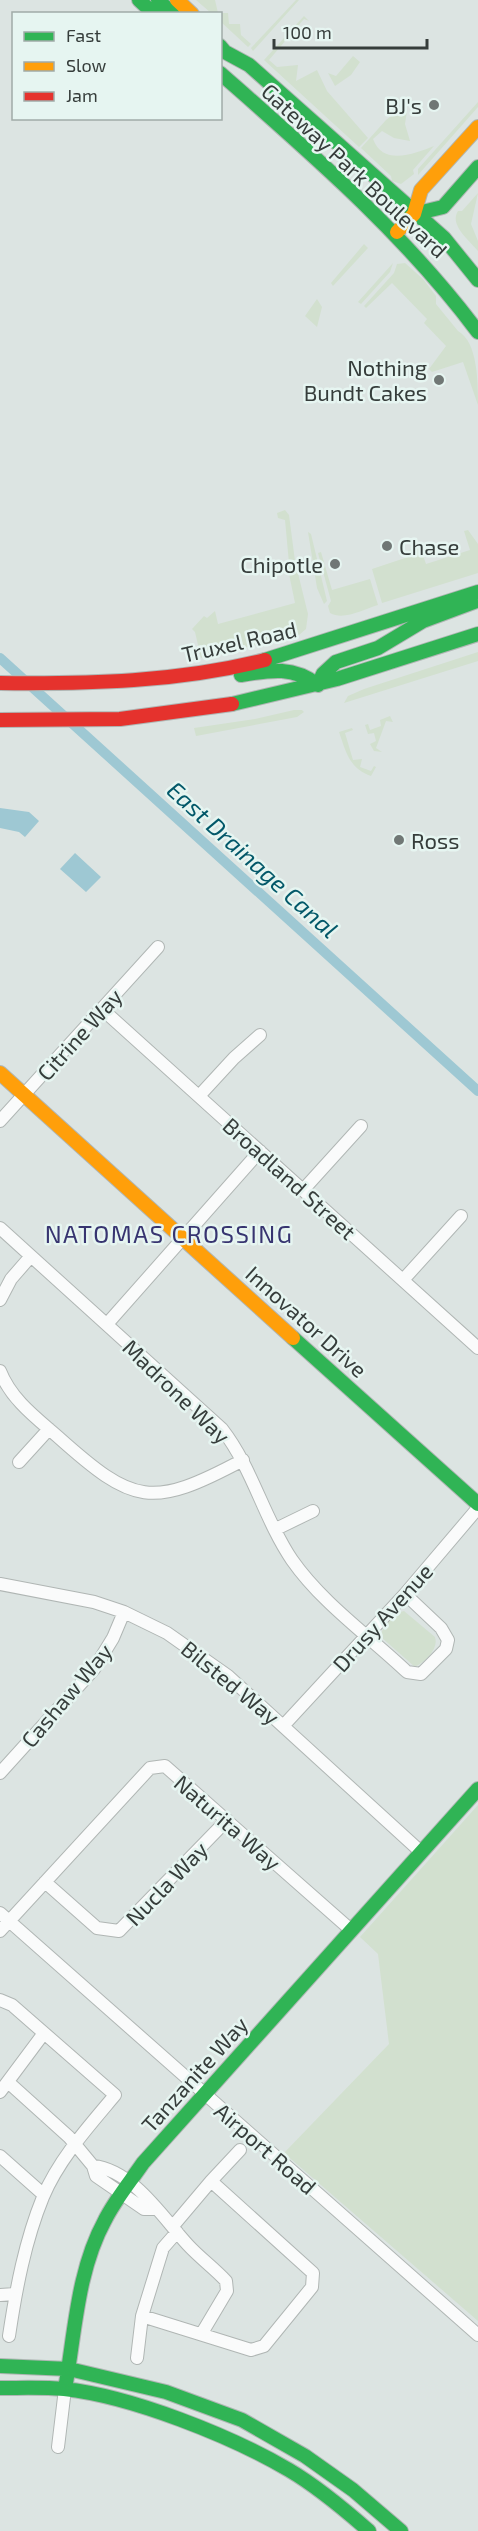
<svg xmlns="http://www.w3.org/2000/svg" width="478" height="2531" font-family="'Exo 2',sans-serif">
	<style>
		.green { fill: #d2e0cf }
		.water { fill: #9ec8d3 }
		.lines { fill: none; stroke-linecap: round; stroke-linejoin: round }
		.canal { stroke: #9ec8d3; stroke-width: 10 }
		.street-casing { stroke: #b0b6b4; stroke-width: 14 }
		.fast-casing { stroke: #b0b6b4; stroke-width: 16 }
		.slow-casing { stroke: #b0b6b4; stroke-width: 16 }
		.jam-casing { stroke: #b0b6b4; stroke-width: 16 }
		.street { stroke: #fafbfb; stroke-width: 12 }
		.fast { stroke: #30b455; stroke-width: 14 }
		.slow { stroke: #ff9f0a; stroke-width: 14 }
		.jam { stroke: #e5322d; stroke-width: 14 }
		.poi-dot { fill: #707775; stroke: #e6f5f1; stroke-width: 2 }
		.labels { text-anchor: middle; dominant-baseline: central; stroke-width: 5; stroke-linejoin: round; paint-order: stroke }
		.poi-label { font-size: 22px; fill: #363d3b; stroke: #e6f5f1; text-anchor: end }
		.street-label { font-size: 22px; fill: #363d3b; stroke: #e6f5f1 }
		.water-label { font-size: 24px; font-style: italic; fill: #035869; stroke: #e6f5f1 }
		.neighbourhood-label { font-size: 24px; letter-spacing: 1.5px; fill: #373470; stroke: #e6f5f1 }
	</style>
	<rect width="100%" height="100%" fill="#dce4e2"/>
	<path class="green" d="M196 0H215L218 13H228L229 24H240L241 35 251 44 248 47 221 22 220 14 211 13Z
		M296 0H299L253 51 251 48Z
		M304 16 309 21 304 19 269 60 277 67 298 65 296 81 317 70 327 91 368 138 359 147 264 60Z
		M353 56 360 62 351 75 335 86 328 73 336 76Z
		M478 102V107L418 175V169Z
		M403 107 407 111 405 124 410 141 394 138 382 131 373 139C383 167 416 153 434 146L413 170 414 174 401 184 392 181 391 176 361 148 386 120Z
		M478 193 471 224 478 241V251C469 240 449 225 458 211H462Z
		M364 244 368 248 333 286 331 283Z
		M393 263 390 272 361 304 358 302Z
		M405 263 423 279 436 296V304L458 331C478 342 478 383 478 405L463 362 432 372 429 369 446 346 424 323 427 319 392 283 366 308 364 306 394 273 397 264Z
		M317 299 322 307 317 327 305 316Z
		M285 510 289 515 295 561 308 614 306 629 299 635 201 658 195 632 192 629 204 616 207 618 215 611 218 624 295 603 288 569 284 568 283 565 289 563 285 520 278 518 277 513Z
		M468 530 478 544V573L382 603 372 569 411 556 409 550 420 547 426 564 470 550 464 531Z
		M308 532 311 534 327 601 324 604 317 588Z
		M321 552 332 590 370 579 378 605C364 609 344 621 330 613L328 606 331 601 318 553Z
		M478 652V661L344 703 348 696 364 689Z
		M294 710H302L304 712 297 717 196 736 194 728 255 719Z
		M390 716 393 722 386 721 376 748 382 752 374 751 370 744 376 741 374 733 368 734 365 725 368 724 370 730 381 726 380 720Z
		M352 728 353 730 345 733 353 760 362 759 360 767 371 771 374 766 376 767 371 776C349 768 346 752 339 732Z
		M404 1611 435 1637C439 1649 425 1662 415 1667L381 1637C381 1626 394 1613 404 1611Z
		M478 1805V2321L284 2153 389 2044 378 1954 360 1937Z"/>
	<path class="water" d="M0 808 29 812 39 821 25 837 19 832 0 828Z
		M75 853 101 877 86 892 60 869Z"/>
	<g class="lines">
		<path class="canal" d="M0 658 478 1091"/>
		<g class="street-casing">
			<path id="street" d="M102 1009 478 1348
				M199 1096 234 1058 260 1035
				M0 1121 158 947
				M303 1190 361 1126
				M0 1228 222 1429C253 1469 264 1519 292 1560 322 1603 369 1636 407 1672L421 1674 446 1649 448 1640 441 1628 405 1594
				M403 1280 461 1216
				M0 1300 11 1279 31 1256
				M107 1324 260 1151
				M0 1371C11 1399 35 1417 57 1436 134 1505 151 1509 243 1460
				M19 1462 49 1429
				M276 1529 313 1511
				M0 1584 94 1602 124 1612 167 1633 228 1676 421 1852
				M284 1725 405 1594 478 1508
				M0 1773 94 1669 113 1638 124 1612
				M45 1882 97 1928 119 1931 227 1820
				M0 1913 478 2335
				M0 1931 150 1768 165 1766 351 1930
				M0 2000 12 2005 115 2095C89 2126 59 2159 43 2197 25 2241 16 2289 9 2336
				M8 2082 69 2137 93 2166 96 2176 144 2209H155
				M0 2092 44 2033
				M0 2156 44 2195
				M93 2166C133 2170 163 2218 188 2245 200 2258 214 2268 226 2281L227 2291 202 2333
				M173 2226 211 2181
				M0 2295 15 2294
				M142 2316 163 2248 177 2232
				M137 2358 142 2316 251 2350 264 2346 312 2287 313 2273 211 2181 240 2150
				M58 2447 65 2389"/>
		</g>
		<g class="fast-casing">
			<path id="fast" d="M139 0 154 14
				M158 0 173 14
				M220 46 225 52 249 65 444 238 478 280
				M220 73C312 154 404 233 478 332
				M414 214 443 207 478 167
				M265 660 478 592
				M241 675C271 670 293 666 318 685
				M318 685 323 674 336 662 378 648 423 621 474 602
				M232 704 337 679 478 634
				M293 1338 478 1504
				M0 2366 69 2369 166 2392 242 2420 305 2456 353 2490 401 2531
				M0 2388C21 2388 43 2387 64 2389 131 2396 231 2436 289 2470 318 2487 344 2509 369 2531
				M65 2389C75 2333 77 2271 105 2220 115 2200 130 2182 143 2163L478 1789"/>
		</g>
		<g class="slow-casing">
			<path id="slow" d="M177 0 192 14
				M397 232 414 214 421 190 478 127
				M0 1073 293 1338"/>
		</g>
		<g class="jam-casing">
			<path id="jam" d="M0 683C89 684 178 682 265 660
				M0 720 120 719 232 704"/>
		</g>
		<use href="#street" class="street"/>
		<use href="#fast" class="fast"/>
		<use href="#slow" class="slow"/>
		<use href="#jam" class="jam"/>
	</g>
	<g class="poi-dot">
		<circle cx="434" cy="105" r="6"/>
		<circle cx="439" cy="380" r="6"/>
		<circle cx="387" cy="546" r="6"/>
		<circle cx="335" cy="564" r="6"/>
		<circle cx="399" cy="840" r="6"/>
	</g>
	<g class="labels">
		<g class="poi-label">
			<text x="422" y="105">BJ's</text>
			<text x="427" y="367">Nothing<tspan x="427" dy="25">Bundt Cakes</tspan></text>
			<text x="399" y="546" text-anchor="start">Chase</text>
			<text x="323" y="564">Chipotle</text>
			<text x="411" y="840" text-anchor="start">Ross</text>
		</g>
		<g class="street-label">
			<text transform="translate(355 170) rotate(43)">Gateway Park Boulevard</text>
			<text transform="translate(239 641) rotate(-13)">Truxel Road</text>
			<text transform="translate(79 1034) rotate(-48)">Citrine Way</text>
			<text transform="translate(290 1178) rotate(42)">Broadland Street</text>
			<text transform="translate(307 1321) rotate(42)">Innovator Drive</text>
			<text transform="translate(177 1391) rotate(44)">Madrone Way</text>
			<text transform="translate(382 1617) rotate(-48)">Drusy Avenue</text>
			<text transform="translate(231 1682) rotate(39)">Bilsted Way</text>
			<text transform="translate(66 1695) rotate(-50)">Cashaw Way</text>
			<text transform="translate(228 1822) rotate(41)">Naturita Way</text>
			<text transform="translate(166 1883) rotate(-46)">Nucla Way</text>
			<text transform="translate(194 2074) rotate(-48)">Tanzanite Way</text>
			<text transform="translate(266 2148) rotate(41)">Airport Road</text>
		</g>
		<g class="water-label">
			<text transform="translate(253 859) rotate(42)">East Drainage Canal</text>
		</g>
		<g class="neighbourhood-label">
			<text x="169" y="1233">NATOMAS CROSSING</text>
		</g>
	</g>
	<rect x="12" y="12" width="210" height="108" fill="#e6f5f1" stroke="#a0aba8" stroke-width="1.5"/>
	<rect x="24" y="32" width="30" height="9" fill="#30b455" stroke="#a0aba8" stroke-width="1.5"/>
	<text x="66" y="42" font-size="18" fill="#363d3b">Fast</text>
	<rect x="24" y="62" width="30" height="9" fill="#ff9f0a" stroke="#a0aba8" stroke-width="1.5"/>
	<text x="66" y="72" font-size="18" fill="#363d3b">Slow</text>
	<rect x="24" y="92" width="30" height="9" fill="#e5322d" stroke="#a0aba8" stroke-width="1.5"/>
	<text x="66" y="102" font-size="18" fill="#363d3b">Jam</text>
	<path d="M274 39v9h153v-9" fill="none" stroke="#363d3b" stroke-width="3"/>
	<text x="283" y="39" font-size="18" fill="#363d3b" stroke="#e6f5f1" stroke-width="4.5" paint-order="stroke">100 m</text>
</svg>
